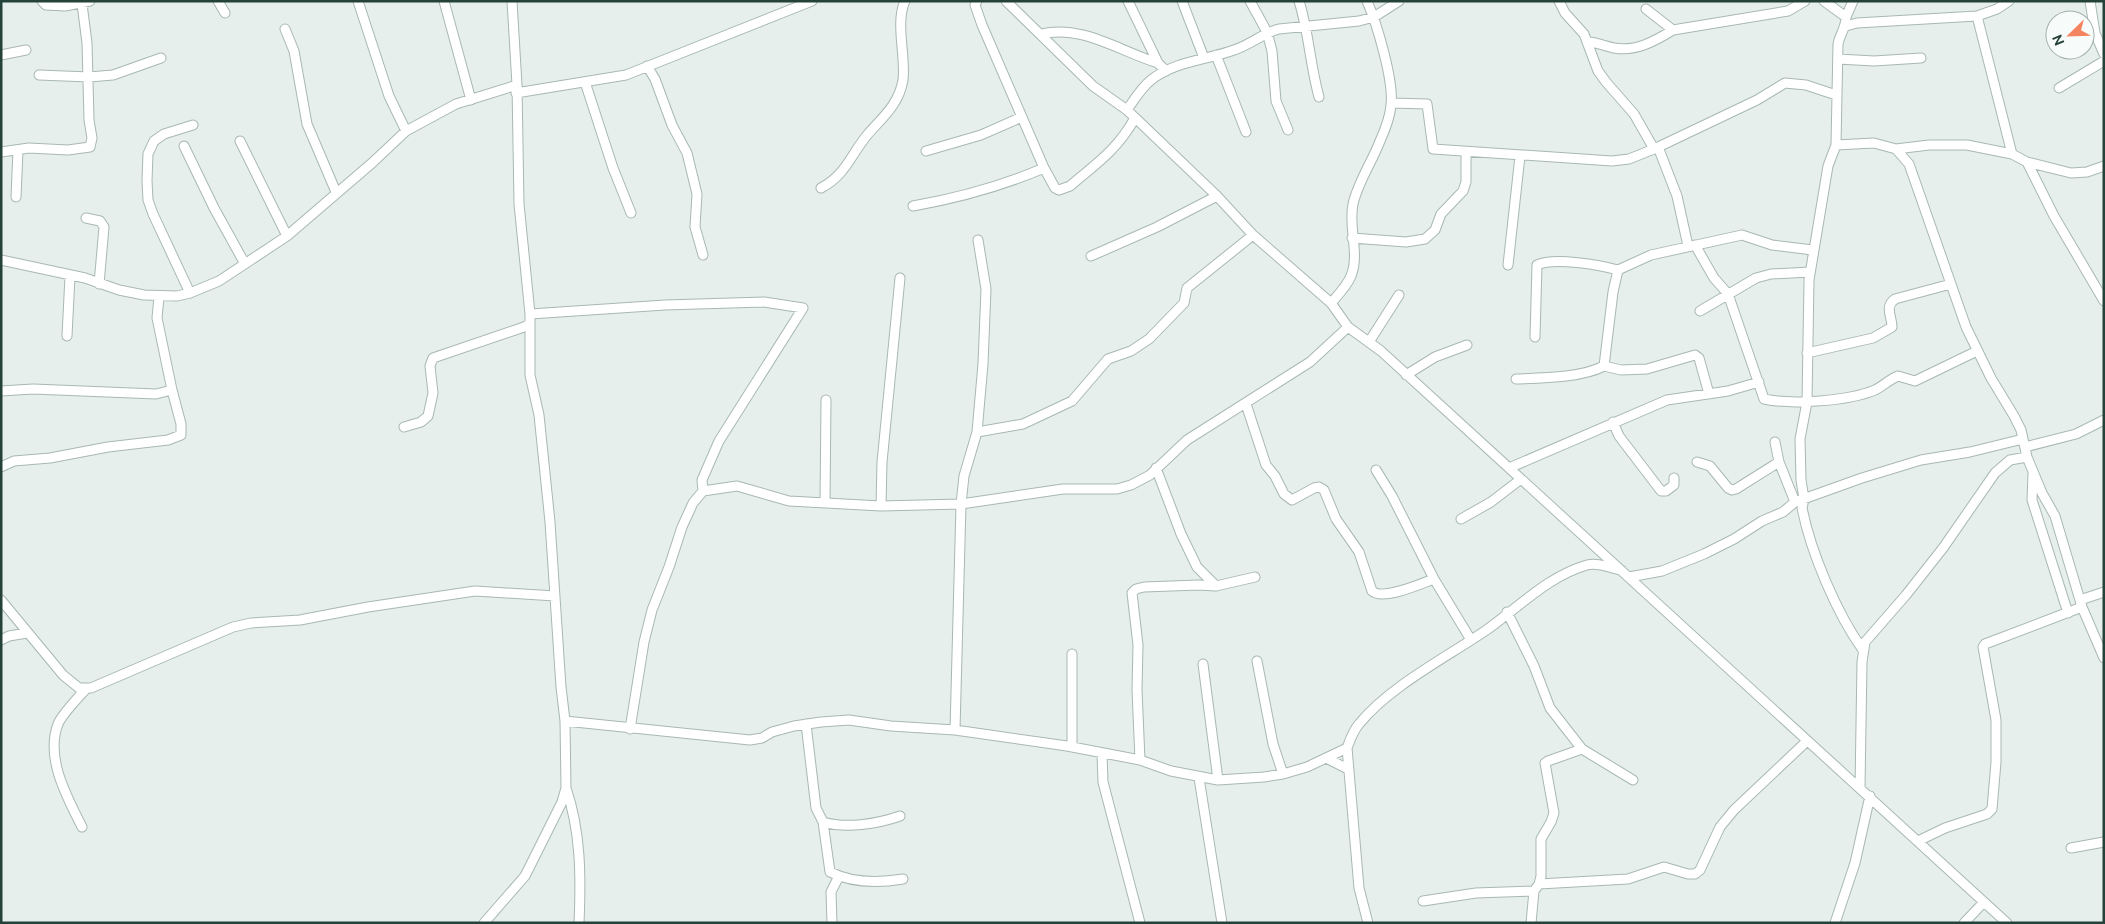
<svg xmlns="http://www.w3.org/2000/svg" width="2105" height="924" font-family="Ubuntu,sans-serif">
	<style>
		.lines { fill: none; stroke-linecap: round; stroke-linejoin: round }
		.street-casing { stroke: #a8b8b2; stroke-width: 11 }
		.street { stroke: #fff; stroke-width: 9 }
	</style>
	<rect width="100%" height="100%" fill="#e6efeb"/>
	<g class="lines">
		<g class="street-casing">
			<path id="street" d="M42 1 46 5 65 6 90 1
				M218 1 225 13
				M358 1 389 96 406 131
				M444 1 471 100
				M977 1 975 5 982 25 1044 168 1055 188 1059 190 1070 186C1097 163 1117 150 1135 118
				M1006 1 1093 86 1127 110 1217 196 1253 235 1331 303 1348 327 1381 351 2007 923
				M1128 1 1158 63
				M1182 1 1204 58
				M1250 1 1267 32 1272 51 1276 101 1288 130
				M1299 1C1309 33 1310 65 1319 97
				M1559 1 1565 13 1584 34 1598 71 1606 82 1634 114 1654 149
				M1824 1 1846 17C1846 28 1840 34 1838 44L1836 145 1828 166 1809 280 1807 402 1800 439 1801 480 1804 499 1802 508C1811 553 1837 614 1863 650
				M2090 1 2095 33 2104 54
				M1646 9 1673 30 1788 11 1805 1
				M1977 16 2012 154
				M1846 17 1853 1
				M1846 26 1857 23 1977 16 1997 9 2009 1
				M285 29 294 51 307 124 336 192
				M1041 34C1082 24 1121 52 1158 63L1166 71
				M1587 42C1597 42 1604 46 1614 48 1636 52 1655 41 1673 30
				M1 55 26 50
				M1216 55 1246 132
				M1838 59 1874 61 1921 58
				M647 66 655 79 672 125 687 153 697 194 695 227 703 255
				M39 75 89 77 113 75 161 58
				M585 82 613 168 631 213
				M2059 88 2104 61
				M516 93 626 75 812 1
				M1392 103 1427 104 1433 149 1612 161 1629 159 1654 149 1757 100 1785 83 1806 85 1836 95
				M1127 110C1134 100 1141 88 1151 80 1175 61 1207 60 1234 50 1250 45 1263 33 1279 29L1359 21 1374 17 1399 1
				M240 141 287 236
				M1836 145 1874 143 1896 149 1929 145H1967L2012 154 2027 162 2071 173 2087 172 2104 166
				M184 146 214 208 245 264
				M1658 147 1677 196 1688 246
				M1896 149 1909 164 1966 327 1991 378 2014 416 2021 430 2027 457 2042 493 2055 516 2082 607 2104 658
				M926 151 981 135 1022 117
				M1 152 29 148 68 150 90 147 92 138 89 120 87 43 82 4
				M2027 162 2054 216 2104 301
				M821 188C846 175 851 154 868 134 883 117 899 104 903 80 906 56 895 23 905 1
				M16 197 18 150
				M913 206C958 198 1002 186 1044 168
				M86 218 100 221 104 227 99 284
				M1352 238 1406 242 1425 239 1435 230 1441 214 1463 191 1466 182V152
				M1695 245 1714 278 1728 294 1764 399C1792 405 1849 401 1875 390 1883 386 1890 379 1898 376L1915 381 1977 351
				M1091 256 1157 227 1217 196
				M1 260 85 278 119 290 144 295 177 296 190 293 219 281 287 236 372 163 406 131 456 104 517 85
				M1508 265 1520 156
				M190 293 153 214 148 200 147 181 148 154 154 141 164 134 193 125
				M1331 303C1338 295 1347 286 1351 276 1360 254 1348 227 1353 204 1358 182 1372 162 1380 141 1385 130 1390 117 1391 105 1394 81 1377 24 1367 1
				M1700 311 1756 278 1771 274 1810 272
				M530 314 665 305 764 302 803 308 719 441 702 480 703 491
				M67 336 70 276
				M1535 337 1537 265C1554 257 1600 265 1618 270
				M1369 342 1399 295
				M1807 353 1873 338 1892 327C1892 316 1884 307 1895 299L1951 284
				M1604 366 1621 370 1647 369 1695 355 1699 358 1709 394
				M1406 375 1435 357 1467 345
				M1516 379C1542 378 1581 378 1604 366L1613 292 1618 270 1651 255 1742 235 1772 245 1813 250
				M1 391 33 389 156 394 172 390
				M1246 404 1266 465 1275 476 1284 494 1292 500 1314 488 1319 487 1324 490 1336 519 1359 552 1372 591C1383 601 1420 584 1434 579
				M1613 422 1619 436 1661 491H1666L1674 485V478
				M404 427 421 422 428 416 433 393 430 366 433 358 524 327 529 324
				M977 432 1023 424 1072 401 1108 359 1131 351 1149 339 1184 303 1187 288 1253 235
				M1775 442 1779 462 1795 502
				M2025 447 2076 434 2104 420
				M1697 462 1710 466 1728 488 1732 490 1736 489 1779 462
				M1 467 14 461 50 458 108 447 168 440 181 435V424L172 390 157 318 159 297
				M1156 468 1181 534 1197 567 1216 586
				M1509 468 1667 400 1728 391 1759 382
				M1376 470 1392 496 1434 579 1471 640
				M2033 474 2032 500 2068 613
				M825 503 826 400
				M881 506 882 462 900 278
				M1461 519 1491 502 1521 479
				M1629 577 1662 571 1704 554 1734 539 1762 521 1783 512 1795 502 1862 478 1921 460 1970 452 2023 439
				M1 600 63 675 79 688H91L98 685 233 627 251 623 300 620 368 607 475 591 555 596
				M2080 600 2104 592
				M1507 612 1534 666 1550 708 1582 749 1548 761 1545 763 1554 813 1551 822 1541 839V876L1539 884 1534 891 1531 923
				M1 640 9 636 27 633
				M1072 654V747
				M1257 661 1273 744 1283 774
				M1203 664 1218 780
				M565 721 750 740 762 738 772 732 794 726 821 722 849 720 891 726 955 730 1067 746 1140 760 1171 771 1218 780 1264 777 1283 774 1307 767 1347 748
				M806 724 816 808 823 822C846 829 877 824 900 816
				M630 729 644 642 652 610 669 567 682 527 693 503 703 491 737 486 789 501 881 506 961 504 1063 489H1117L1131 485 1150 475 1187 440 1310 362 1348 327
				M955 730 961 504 964 476 977 432 983 364 986 289 978 240
				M1582 749 1633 780
				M1102 754 1103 782 1140 923
				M1326 758 1348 769
				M1140 760 1137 690 1138 645 1132 593 1136 589 1144 587 1198 585 1216 586 1255 577
				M1199 778 1222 923
				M566 788C581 832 581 877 579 923
				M1860 788 1862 662 1865 642 1906 595 1943 548 1995 473 2010 460 2027 457
				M823 822 830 872C852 883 879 883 903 879
				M82 827C67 797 45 758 58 724 61 716 80 695 87 688
				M1918 841 1945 828 1987 814 1992 809 1996 762V720L1983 647 1985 644 2082 607
				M2071 848 2104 842
				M1539 884 1628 879 1664 867 1688 874H1695L1700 870 1720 827 1734 810 1807 741
				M1423 901 1476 893 1534 891
				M484 923 525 876 562 802 566 788 565 721 561 687 550 522 539 415 530 375V314L519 204 517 85 512 1
				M832 923 831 892 839 876
				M1368 923 1359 888 1347 748C1350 740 1353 731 1359 724 1389 687 1445 658 1485 631 1518 608 1548 576 1587 565 1598 562 1610 568 1621 570
				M1835 923 1855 863 1870 796
				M1964 923 1984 902"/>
		</g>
		<use href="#street" class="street"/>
	</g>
	<rect width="2105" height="924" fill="none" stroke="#24423a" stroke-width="5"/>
	<g transform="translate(2070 35) rotate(247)"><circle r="24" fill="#f7fbf9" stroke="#a3b1ad"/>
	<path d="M0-4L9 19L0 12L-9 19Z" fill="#f4845f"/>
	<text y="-8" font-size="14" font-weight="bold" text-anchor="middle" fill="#24423a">N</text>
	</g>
</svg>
